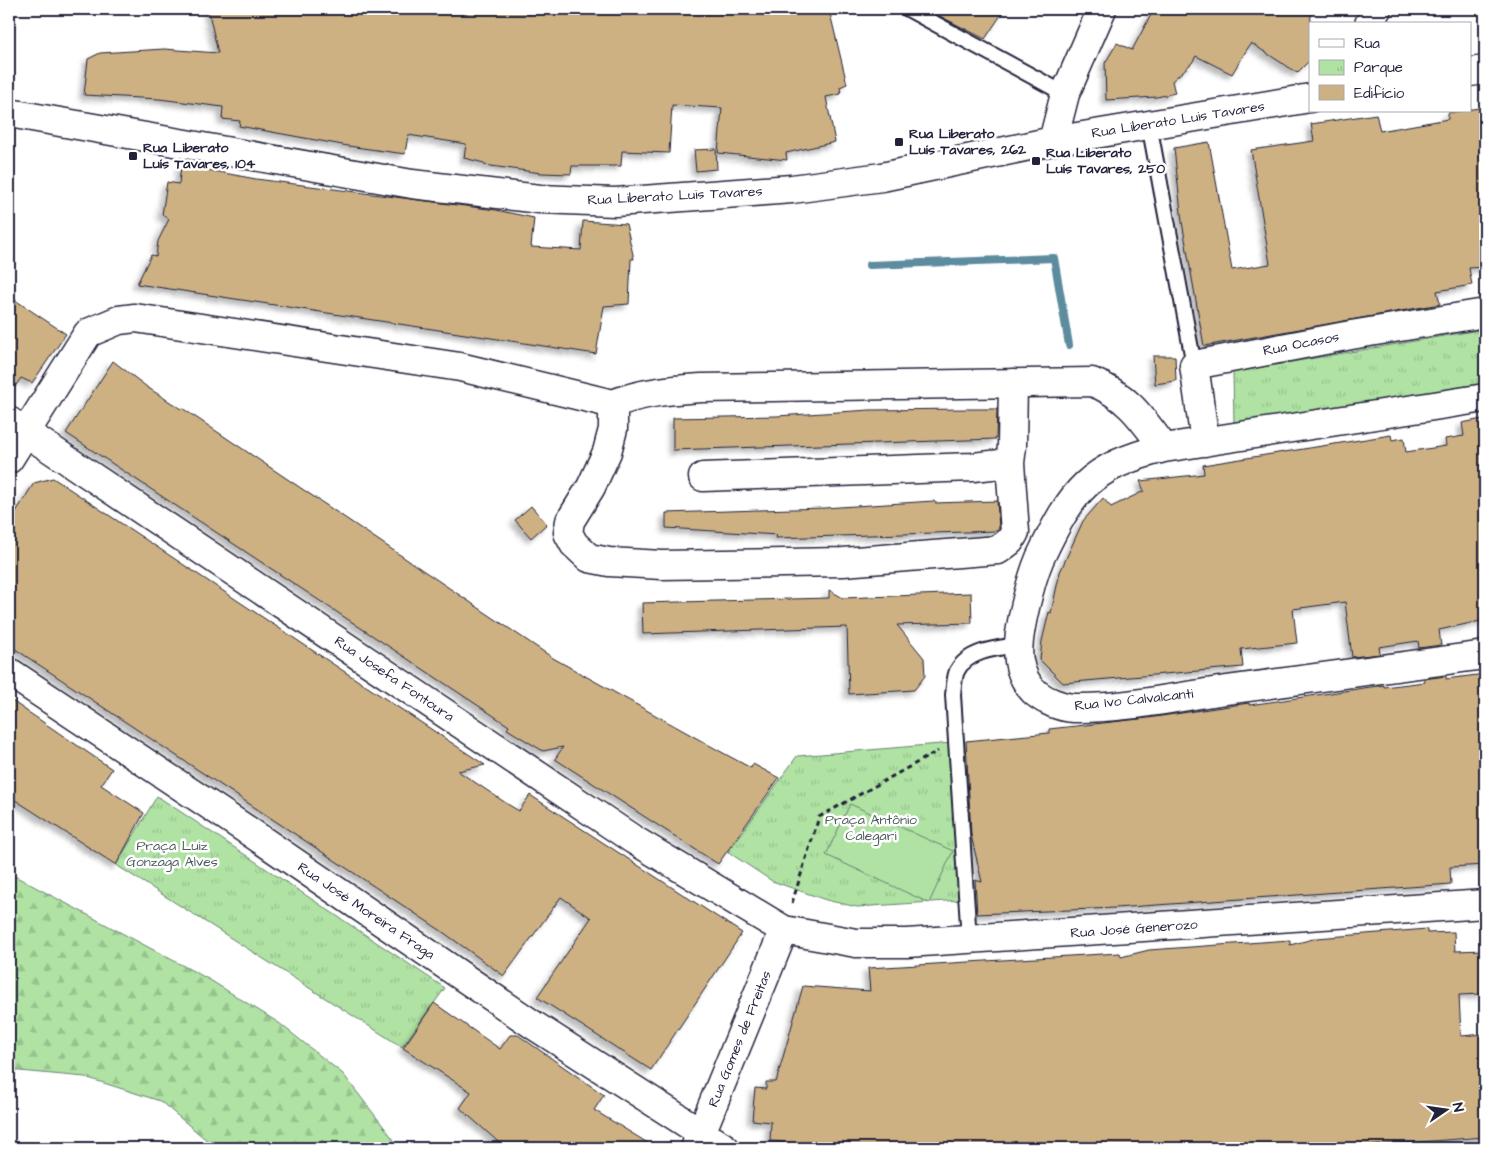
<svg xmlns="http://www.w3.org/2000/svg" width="1494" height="1157" font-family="'Architects Daughter',sans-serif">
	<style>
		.forest { fill: url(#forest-firs); stroke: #68826f }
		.park { fill: url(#park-tufts); stroke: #68826f }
		.garden { fill: #afe2a3; stroke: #68826f }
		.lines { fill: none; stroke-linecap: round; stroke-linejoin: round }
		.stream { stroke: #5d8c9f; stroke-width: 8 }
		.building { fill: #cdb182; stroke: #22223b; filter: url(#shadow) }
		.lane-casing { stroke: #22223b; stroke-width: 18 }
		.street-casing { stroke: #22223b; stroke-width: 31 }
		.path { stroke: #22223b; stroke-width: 3; stroke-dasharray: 5 4; stroke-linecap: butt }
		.lane { stroke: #fff; stroke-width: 14 }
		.street { stroke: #fff; stroke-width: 28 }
		.poi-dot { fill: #22223b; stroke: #fff; stroke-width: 2 }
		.labels { text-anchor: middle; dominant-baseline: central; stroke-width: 5; stroke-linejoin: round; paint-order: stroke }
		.street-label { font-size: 14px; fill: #22223b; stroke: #fff }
		.poi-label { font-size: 14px; font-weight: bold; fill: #22223b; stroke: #fff; text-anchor: start }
		.park-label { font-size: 14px; fill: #4c5c5a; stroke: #fff }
	</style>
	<defs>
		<pattern id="forest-firs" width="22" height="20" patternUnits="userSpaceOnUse" patternTransform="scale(1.25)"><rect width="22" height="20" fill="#afe2a3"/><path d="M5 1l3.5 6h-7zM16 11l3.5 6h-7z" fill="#96c28d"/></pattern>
		<pattern id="park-tufts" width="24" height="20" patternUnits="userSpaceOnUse" patternTransform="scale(1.25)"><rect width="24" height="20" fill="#afe2a3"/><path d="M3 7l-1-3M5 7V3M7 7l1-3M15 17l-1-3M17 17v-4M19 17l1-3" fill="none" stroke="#96c28d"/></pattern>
		<filter id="shadow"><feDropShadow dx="-4.5" dy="4.5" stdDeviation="2.5" flood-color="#0004"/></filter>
	</defs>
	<rect width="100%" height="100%" fill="#fff"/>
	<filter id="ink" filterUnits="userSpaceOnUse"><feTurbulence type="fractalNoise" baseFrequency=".02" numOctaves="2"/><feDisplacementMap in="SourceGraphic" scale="10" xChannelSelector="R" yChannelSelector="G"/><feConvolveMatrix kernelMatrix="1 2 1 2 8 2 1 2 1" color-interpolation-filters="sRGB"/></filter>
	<g filter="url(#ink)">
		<path class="forest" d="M9 873 210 980 279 1023 343 1074 394 1140 396 1148H216L160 1101 85 1077 9 1070Z"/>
		<path class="park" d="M1485 329V383L1234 424 1233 372Z
			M952 743 962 900 857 907 826 900 772 881 728 852 797 756Z
			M157 796 445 988 402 1047 116 865Z"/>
		<path class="garden" d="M850 804 953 851 929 903 826 855Z"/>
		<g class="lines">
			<path class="stream" d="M869 265 1054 258 1069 345"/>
		</g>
		<path class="building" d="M208 9H829L847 84 840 87 841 94 826 97 835 142 786 153 787 160 718 153 722 108 672 105 669 153 622 151 621 166H572L571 174 541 173 484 165V163L464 158 466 144 408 135 405 154 348 146 239 126 240 121 222 119 223 107 159 99 84 95 88 59 100 53 164 49 218 53Z
			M926 9H1005L985 39Z
			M1154 9H1311L1310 60 1297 73 1251 43 1232 74 1196 56 1192 63 1172 81 1175 93 1157 97 1106 100 1105 63 1117 43 1132 50Z
			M1485 107V267L1469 268 1472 285 1437 291 1440 304 1204 346 1182 222 1174 148 1209 142 1232 270 1270 264 1251 150 1314 141 1311 124 1376 114 1380 131 1448 119V113Z
			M716 149 717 169 696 171 694 150Z
			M181 165 256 179 496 210 534 218 531 247 581 250 583 221 626 224 634 259H631L629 304 604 306 596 354 137 284 151 255 156 256 158 241 169 219 162 215 167 182 179 184Z
			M9 296 66 334 32 383 21 378 9 395Z
			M1153 356H1175L1176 381 1155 384Z
			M113 361 147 387 181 409 182 408 553 658 725 754 751 768 753 764 779 778 718 864 555 759 563 747 543 751 507 729 509 726 66 433Z
			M970 409H997L996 439 673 450V418L777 416 870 410Z
			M1482 419 1485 432V620L1439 630 1441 645 1419 648 1418 641 1379 647 1380 654 1352 657 1345 602 1293 609 1297 643 1241 649 1243 667 1063 683 1040 660 1042 641 1049 612 1051 613 1060 572 1083 521 1103 498 1111 507 1144 491 1140 481 1204 474 1203 465 1391 435 1392 440 1404 438 1406 452 1446 446 1445 439 1464 436 1462 423Z
			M53 478 485 765 458 771 509 805 519 811 530 795 742 933 651 1070 537 997 591 918 561 897 504 976 440 930 9 645V523L34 483Z
			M934 501 935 503 997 501 999 528 997 531 776 538 777 535 666 528V513L824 508Z
			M531 506 547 524 531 538 515 520Z
			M829 590 843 598 971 593 972 623 897 625 924 658 925 676 914 690 849 694 847 627 643 634 642 603 829 598Z
			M1485 674V865L1450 867 1451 884 1115 908 977 914 975 880 982 882 971 835 966 741 1049 733V729L1148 718 1249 703V705L1270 702 1384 685V687L1425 682 1424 679 1446 676V679Z
			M9 699 112 769 101 785 144 813 116 865 9 796Z
			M1427 929V933L1454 932 1455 951 1485 950V977L1481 978 1482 994 1459 995 1461 1036 1485 1034V1137L1340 1148H783L784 1142 770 1141 771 1122 752 1120 755 1088 766 1089V1082H776L803 986 870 991 868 968 1120 953 1121 957 1149 950 1290 940V945L1317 938Z
			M434 1003 500 1049 510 1035H518L604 1095 594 1110 656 1148H505L460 1108 471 1092 403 1048Z"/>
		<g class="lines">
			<g class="lane-casing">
				<path id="lane" d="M908 9 1065 94
					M1149 124 1194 365
					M969 940 953 695C954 688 954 677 957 671 968 650 998 648 1018 645"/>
			</g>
			<g class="street-casing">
				<path id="street" d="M1369 24 1377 9
					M1470 72 1485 70
					M9 113 412 184 540 199 615 202 792 189 882 177 1053 141 1310 98
					M1053 141 1065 94 1102 9
					M1485 398 1164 448C1089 467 1072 490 1040 558 1031 579 1015 639 1019 661 1021 673 1027 686 1037 694 1046 701 1060 707 1073 708 1121 709 1172 698 1219 691 1308 679 1397 667 1485 655
					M613 404V429L607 452 591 487 570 521 568 533 574 544 589 558 609 562 662 565 843 562 998 550 1010 541 1015 532 1010 463
					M9 421 634 840 784 930 856 943H907L1485 904
					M1205 442 1194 365 1351 335 1485 313
					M9 459 88 333 119 320 135 318 460 367 613 404C641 392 672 390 702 388L1092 382C1127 395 1142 418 1164 448
					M703 477 973 467 1010 463 1012 446 1013 383
					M9 672 247 830 535 1026 725 1148
					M695 1148 784 930"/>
			</g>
			<path class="path" d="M792 903 819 817 938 751"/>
			<use href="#lane" class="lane"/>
			<use href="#street" class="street"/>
		</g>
	</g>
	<g class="poi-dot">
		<rect x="894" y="137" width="10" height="10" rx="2.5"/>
		<rect x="128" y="151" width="10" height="10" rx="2.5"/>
		<rect x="1031" y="156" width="10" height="10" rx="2.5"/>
	</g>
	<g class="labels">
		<g class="street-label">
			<text transform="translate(1178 120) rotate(-9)">Rua Liberato Luis Tavares</text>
			<text transform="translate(675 196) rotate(-3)">Rua Liberato Luis Tavares</text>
			<text transform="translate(1301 344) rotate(-11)">Rua Ocasos</text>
			<text transform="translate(394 679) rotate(34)">Rua Josefa Fontoura</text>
			<text transform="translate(1134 700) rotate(-6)">Rua Ivo Calvalcanti</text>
			<text transform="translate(366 911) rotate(34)">Rua José Moreira Fraga</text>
			<text transform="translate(1134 929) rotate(-4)">Rua José Generozo</text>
			<text transform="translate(740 1039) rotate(-68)">Rua Gomes de Freitas</text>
		</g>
		<g class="poi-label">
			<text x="909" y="134">Rua Liberato<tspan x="909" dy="16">Luís Tavares, 262</tspan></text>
			<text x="143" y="148">Rua Liberato<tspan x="143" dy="16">Luís Tavares, 104</tspan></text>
			<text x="1046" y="153">Rua Liberato<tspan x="1046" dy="16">Luís Tavares, 250</tspan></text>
		</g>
		<g class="park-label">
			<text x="871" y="820">Praça Antônio<tspan x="871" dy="16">Calegari</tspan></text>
			<text x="172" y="846">Praça Luiz<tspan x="172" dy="16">Gonzaga Alves</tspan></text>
		</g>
	</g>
	<rect width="1494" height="1157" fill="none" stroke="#fff" stroke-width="30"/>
	<rect x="15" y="15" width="1464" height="1127" fill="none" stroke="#22223b" stroke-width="2" filter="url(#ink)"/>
	<rect x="1309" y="22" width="162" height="90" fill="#ffffff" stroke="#a7a7b1"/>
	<rect x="1319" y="39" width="25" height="8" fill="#ffffff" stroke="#a7a7b1"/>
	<text x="1354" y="48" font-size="15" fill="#22223b">Rua</text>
	<rect x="1319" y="60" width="25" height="15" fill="url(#park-tufts)" stroke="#a7a7b1"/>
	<text x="1354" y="72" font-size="15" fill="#22223b">Parque</text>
	<rect x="1319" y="85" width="25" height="15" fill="#cdb182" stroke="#a7a7b1"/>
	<text x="1354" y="98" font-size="15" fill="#22223b">Edifício</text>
	<g transform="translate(1446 1110) rotate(77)" stroke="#ffffff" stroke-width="4" paint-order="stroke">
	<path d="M0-4L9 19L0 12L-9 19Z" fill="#22223b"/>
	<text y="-8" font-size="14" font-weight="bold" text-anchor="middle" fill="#22223b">N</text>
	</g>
</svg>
